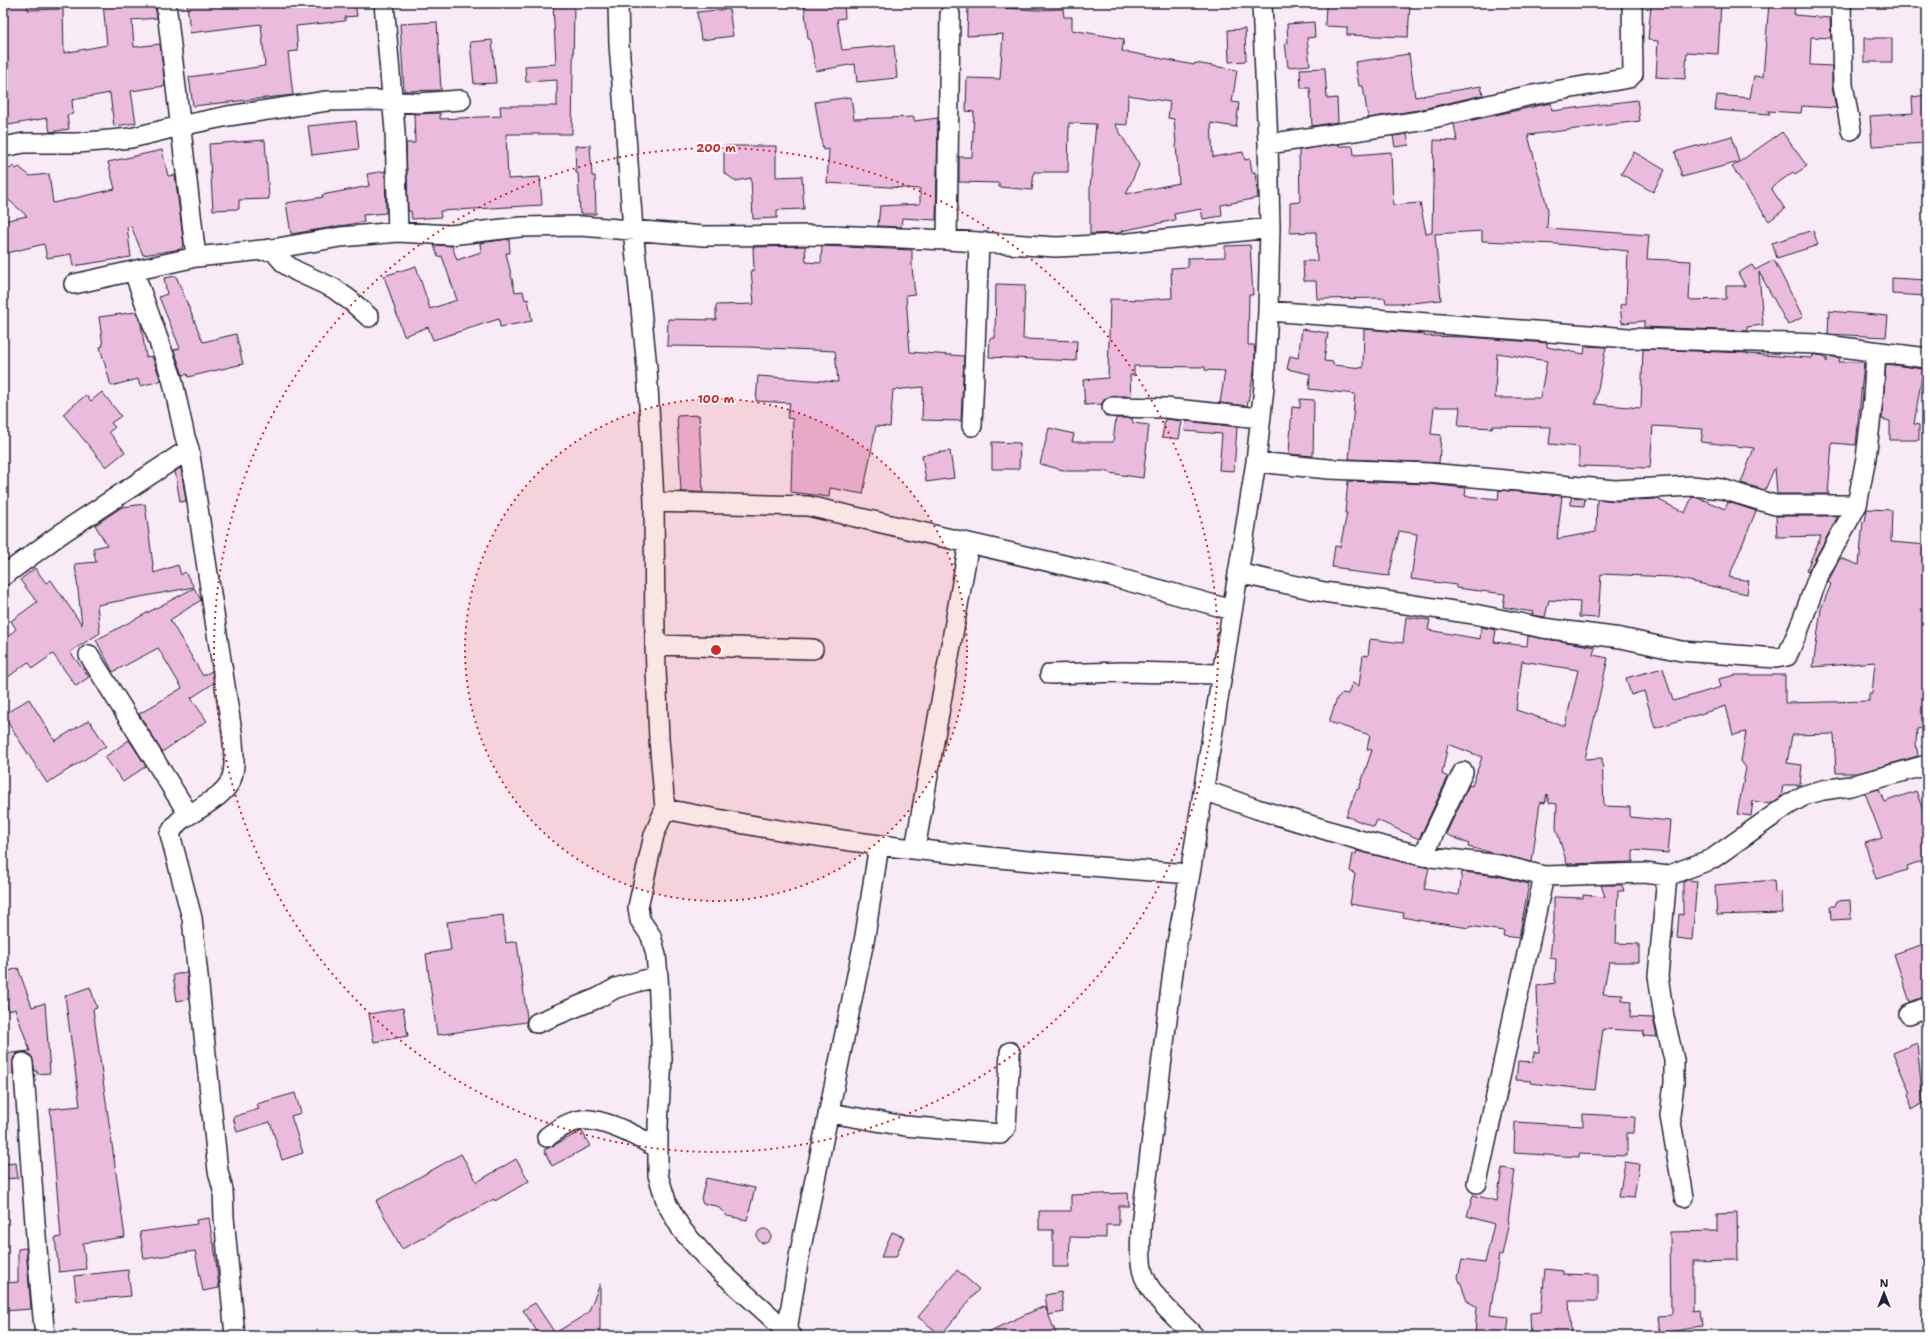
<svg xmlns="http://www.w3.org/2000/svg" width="1930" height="1339" font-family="'Shantell Sans',sans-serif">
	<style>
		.building { fill: #ebbbdd; stroke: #22223b; fill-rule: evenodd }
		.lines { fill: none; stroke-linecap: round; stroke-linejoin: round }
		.minor-casing { stroke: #22223b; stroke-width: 22 }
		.minor { stroke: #fff; stroke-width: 19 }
		.ring { fill: none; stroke: #d62828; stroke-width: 2; stroke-dasharray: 2 4 }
		.centre { fill: #d62828; stroke: #fff; stroke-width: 2 }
		.ring-label { font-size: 12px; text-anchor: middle; font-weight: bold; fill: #d62828; stroke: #fff; stroke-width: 3.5; stroke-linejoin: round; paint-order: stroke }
	</style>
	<rect width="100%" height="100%" fill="#f9ebf5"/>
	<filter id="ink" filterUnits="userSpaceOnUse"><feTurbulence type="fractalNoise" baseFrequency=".025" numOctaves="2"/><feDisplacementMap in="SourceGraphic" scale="8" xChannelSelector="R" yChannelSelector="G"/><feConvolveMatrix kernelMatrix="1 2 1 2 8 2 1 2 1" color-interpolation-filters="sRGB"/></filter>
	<g filter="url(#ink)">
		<path class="building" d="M3 3H28V10L63 9 64 53 107 45 103 3H155L157 18 132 20 134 47 160 44 165 86 131 91 136 123 114 126 110 93 72 100 73 114 67 115 69 129 50 132 47 118 3 126Z
			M187 3H355L357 16 345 17V21L296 26 298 51 288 52 293 95 193 106 189 77 265 66 261 24 190 33Z
			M553 3H574L572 134H506L508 179 540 177 542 205 440 211 441 217 412 219 411 211H408L406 143H415L414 114 440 113V119L501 116 500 106H557V80L526 82 525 66 556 64Z
			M804 3H844L845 18 837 19 842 50 894 45 897 78 857 82 855 64 816 71 810 39H808Z
			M1326 3H1410L1408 37 1347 35V27L1325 26Z
			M1699 3H1721L1718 54 1687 52 1685 79 1656 77 1658 41 1648 40 1651 4 1699 8Z
			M1769 3 1795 4 1794 15 1830 18 1831 38 1811 37 1810 65 1832 66V87L1836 108 1802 106 1801 113 1768 111 1770 114 1715 110 1717 95 1750 98 1754 76 1763 77Z
			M968 6 1037 10 1063 9 1064 17H1072V30L1124 39 1122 51 1194 65 1195 63 1237 70 1232 102 1239 103 1236 127 1211 123 1213 157 1243 152 1245 160 1250 159 1252 172H1255L1258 198 1221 205 1222 216 1203 219 1201 209 1174 214 1175 220 1121 231V233L1090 234V188L1096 124 1069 123 1068 172H1034L1032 190 999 187V183L959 182V157H972L974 112 966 111 967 78 1000 79 1003 34 967 36ZM1128 95 1170 102 1168 118 1174 119 1179 183 1126 194 1139 165 1115 124 1127 125Z
			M729 9 733 36 701 40 697 12Z
			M437 22 441 90 404 91 400 24Z
			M1314 22 1315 37 1307 38 1310 65 1288 67 1285 43H1288L1287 24Z
			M1245 29 1246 61 1229 62 1228 30Z
			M1864 38H1892V62H1864Z
			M492 40 496 83 474 84 470 42Z
			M1409 54 1415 97 1481 86 1483 95 1418 110 1368 118 1363 86H1359L1355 62Z
			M1325 68 1327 99 1337 98 1338 122 1312 126 1310 88H1301L1300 69Z
			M1927 95V143L1872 146 1870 116 1913 113 1912 97Z
			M851 97 854 119 914 117V121L938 118 936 220 902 218 901 227 878 226 880 206 920 204V189L827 183 829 149 823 150 815 102Z
			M1637 100 1640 121 1528 135 1548 210 1547 228 1649 235 1647 259 1691 261 1689 300 1726 299V286H1745L1738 273 1752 265 1755 270 1774 260 1803 317 1788 325 1759 272 1763 325 1747 327V331L1644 327V321L1622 323 1620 305 1626 304 1628 251 1557 244 1482 241V231L1435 234 1441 300 1402 304V303H1386L1385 298 1317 299 1316 281H1304L1303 261H1317L1316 232 1290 233V203L1300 202 1299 150 1339 144V146H1353L1354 155 1391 152 1393 205 1420 203 1426 233H1432L1434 140 1457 141 1454 124 1551 103 1552 111Z
			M356 121 359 149 312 155 308 126Z
			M1782 132 1807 166 1795 174 1793 172 1771 188 1785 209 1769 221 1732 167Z
			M1407 134 1409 145 1395 147 1393 136Z
			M1732 136 1739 162 1682 177 1675 152Z
			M265 140 269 199 239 200V209L213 210 209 144Z
			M590 145 592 176H595L596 214H580L578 173H576L575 146Z
			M724 146H776V177L802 176 804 209 777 210V218L753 219 751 178 736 181 724 173Z
			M162 150 168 176 175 175 184 246H182V249L143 255 131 226 127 227 131 257 73 266 71 254 47 258 44 244 3 254V221L27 216 3 195V162L10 169 13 166 16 169 19 167 30 176 49 174 53 203 115 189 108 162Z
			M1634 152 1665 170 1653 192 1621 174Z
			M385 171 386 213 363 215 364 222 291 234 286 203 323 197 322 195 369 186 367 174Z
			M1813 230 1818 245 1777 258 1772 243Z
			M509 239 510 253H506L515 292 523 291 525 300 528 299 532 321 500 327 499 319 433 340 428 327 404 336 384 276 416 266 430 309 457 300 442 256 438 257 434 245 452 246 457 260 481 252 480 243Z
			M1250 245 1253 295H1249L1248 345H1254L1255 353 1254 372 1247 406 1220 403 1225 371 1205 370V367L1134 366V375H1130L1131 396H1112L1106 398 1102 404 1085 405 1083 380 1108 378 1110 299 1144 300 1172 298 1171 268 1188 267V258L1225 257V246Z
			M805 246 806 262 821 263 822 246 912 250V268L915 294 906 295 910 352 964 356 961 421 922 420 923 387 893 390 890 427 876 426 863 494 830 488 829 497 791 492 793 419 787 418 790 403 756 401 758 376 838 382 835 351 748 347 667 346 668 319 716 320V305L754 304 751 270H754L753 247Z
			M176 276 203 342 236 334 243 364 188 377 187 374 183 375 174 350 180 348 159 297 167 294 164 278Z
			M1892 278 1927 280V296L1892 294Z
			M996 284 1025 285 1023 339 1077 341 1076 361 989 357 990 338H995Z
			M1829 311 1888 316 1886 337 1828 334Z
			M136 312 141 324 146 357 152 356 161 381 140 386 138 379 111 386 100 347 103 346 99 317Z
			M1302 329 1328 333 1324 361 1333 362V365L1363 368 1364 329 1424 334V336L1466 337 1547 343V347L1584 354 1585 346 1606 347 1595 404 1641 408 1643 349 1747 353V354L1812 358 1813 355H1817L1824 356 1827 362V356L1840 358 1839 362H1864L1856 445 1832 443 1828 494H1777L1775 467 1765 490 1741 483 1754 448 1701 442 1703 429 1653 426 1650 468 1579 466V447L1549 444 1551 427 1492 426V428L1458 426 1460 407H1434L1431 434 1441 435 1439 463 1349 459 1355 394 1309 389 1310 374 1287 369 1290 356 1298 358ZM1497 353 1547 361 1540 398H1495Z
			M1886 364 1923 369 1914 424 1919 425V440H1890V421L1882 419Z
			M102 392 121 416 111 423 115 427 109 432 125 452 106 467 63 414 86 395 91 401Z
			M1300 399 1314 400 1313 456 1289 454 1292 407 1300 408Z
			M699 415 703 492H681L677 416Z
			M1116 418H1132L1133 423 1149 425 1143 478 1109 473V471H1067L1040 464 1049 428 1074 434 1072 442H1113Z
			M1165 419 1182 421 1179 439 1162 437Z
			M1186 421 1237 427 1234 471 1219 470 1222 434 1185 431Z
			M992 442 1020 443 1019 469H992Z
			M950 451 954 478 926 482 922 455Z
			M181 468 186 501 180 502 175 471Z
			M1348 481 1428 484 1466 488 1465 496 1498 499 1499 490 1562 496 1557 539 1596 532 1597 499 1616 501 1657 499 1685 513 1692 497 1699 498 1725 509 1728 502 1756 511 1729 577 1749 581 1747 594 1671 577 1601 574 1598 618 1579 617 1580 602 1549 600 1545 617 1532 615 1533 612 1503 607 1505 594 1456 588V585L1411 579 1417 534 1399 531 1389 576 1347 571V569L1332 567 1335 546 1340 547 1347 513H1345Z
			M1571 497 1585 498 1584 506 1571 505Z
			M145 504 154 573 178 565 181 575 185 572 194 587 97 605 100 633 70 652 89 677 76 686 53 654 33 668 28 662 3 681V641L16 629 11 621 37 602 20 580 35 568 46 583 51 580 82 625 75 564 96 562 93 548 107 545 95 525 122 507Z
			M1867 509 1892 510 1891 542 1927 545V727L1917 729 1916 743 1918 756 1858 773H1836L1834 734 1792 735 1787 763 1802 765 1800 785H1783L1781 797 1770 804 1753 801 1751 816 1737 814 1746 768 1741 761 1746 732 1733 735 1726 706 1655 728 1644 691 1631 695 1626 678 1663 668 1673 701 1721 687 1719 679 1736 675H1785V703L1869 701V694H1872L1875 662 1813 667 1821 609 1831 584 1828 582 1840 558 1859 565 1863 521 1865 522Z
			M1776 516H1838L1808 572 1806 571 1821 536 1777 537Z
			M194 588 201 600 170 620 203 676 212 671 214 683 191 698 207 721 162 752 139 714 182 688 158 648 113 672 96 640Z
			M1406 617 1430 620 1428 630 1480 639 1481 627 1496 630 1494 642 1527 646 1528 636 1585 645 1595 647 1593 655 1608 658 1585 759 1602 758 1604 806 1630 807V817L1671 821 1668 853 1633 850V862L1567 864 1556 828 1557 804 1549 803 1547 794 1545 803 1540 802 1532 862 1468 847 1469 844 1446 834 1469 785 1472 786 1482 757 1448 744 1442 774 1448 777 1419 839 1377 820 1374 827 1346 816 1357 789H1359L1372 750 1367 749 1370 735 1329 722 1337 698 1343 693 1348 694 1352 683 1359 686 1363 655 1368 656 1370 639 1403 643ZM1522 661 1578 670 1565 726 1516 710Z
			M29 699 55 741 89 720 106 746 47 783 3 715Z
			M129 740 146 766 123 782 105 757Z
			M1879 789 1884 802 1916 791 1927 821V859L1907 866 1908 870 1876 879 1865 843 1882 838 1865 793Z
			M1357 851 1429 868 1424 889 1459 895 1462 872 1498 876 1529 884 1519 938 1503 936 1504 931 1469 926V928L1417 920 1403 917 1404 913 1350 904 1355 874 1350 871 1353 854H1356Z
			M1687 880 1697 881 1692 940 1677 938 1679 914 1683 915V882Z
			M1774 880 1775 893 1781 892 1782 913 1717 915 1715 885Z
			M1601 885H1622L1624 891H1618L1616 943 1639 944V962H1609L1603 994 1623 995 1622 1001 1631 1002 1630 1017 1653 1018 1657 1037 1643 1036 1644 1031 1603 1029 1595 1090 1530 1083 1531 1081 1516 1080 1518 1061 1533 1062 1534 1052H1539L1537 986 1555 983 1556 959 1550 958 1554 919V897L1583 898V895L1605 897Z
			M1850 900 1851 919 1831 920 1830 906H1835L1837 901Z
			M503 915 506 943 517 941 527 1018 526 1022 437 1035 426 954 451 950 447 922Z
			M1927 943V996L1910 1002 1894 954Z
			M18 968 32 1007 45 1003 50 1073 37 1074V1071H35L32 1057 28 1053 22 1052 16 1054 13 1059V1074L3 1075V1054L30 1051 15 1009 9 1011 3 996V973Z
			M187 972 189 999 177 1001 173 975Z
			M90 987 97 1008 93 1009 125 1237 83 1243 86 1269 59 1272 55 1238 61 1237 50 1109 80 1106 65 996Z
			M403 1008 408 1036 374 1042 369 1014Z
			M1917 1043 1923 1103 1911 1110 1909 1091 1893 1053Z
			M295 1093 301 1113 291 1116 303 1153 282 1160 270 1122 237 1132 233 1117 259 1109 257 1104Z
			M1583 1114 1635 1117 1634 1133H1627V1156L1579 1154V1157L1514 1153 1515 1122 1583 1126Z
			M582 1131 590 1146 552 1166 544 1150Z
			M461 1154 477 1182 516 1159 529 1181 495 1201 494 1199 402 1249 376 1201Z
			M1625 1162 1639 1164 1634 1198 1619 1197Z
			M16 1163 18 1178 3 1179V1164Z
			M1502 1168 1515 1170 1508 1221H1509L1502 1255H1499L1490 1315 1509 1317 1507 1336H1475L1477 1307 1467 1301 1458 1277 1462 1260 1485 1263 1494 1224 1467 1216 1473 1195 1497 1201Z
			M706 1178 755 1188 747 1220 727 1216 717 1206 703 1204 701 1199Z
			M1128 1193 1129 1206H1119V1225H1106V1238L1070 1237 1069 1267H1053V1230H1039V1211H1071V1195Z
			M1737 1213 1738 1260 1693 1261V1311L1700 1310 1702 1327 1660 1333 1658 1316 1671 1315 1670 1232 1717 1231V1214Z
			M209 1218 213 1243H214L219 1288 203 1291 195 1251 144 1259 140 1232 197 1224 196 1220Z
			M757 1236a7 7 0 1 1 14 0a7 7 0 1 1-14 0Z
			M892 1232 904 1237 896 1257H881Z
			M26 1248 31 1309 3 1311V1283L18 1282V1249Z
			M1545 1269 1563 1271V1274L1598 1275V1301H1569L1571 1334 1531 1336 1530 1313 1541 1312Z
			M128 1270 131 1296 77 1301 74 1276Z
			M957 1270 979 1289 941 1335 918 1317Z
			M600 1284V1336H540L523 1310 535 1303 555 1333 588 1313Z
			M1061 1292 1064 1312 1048 1315 1045 1295Z
			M1045 1306 1057 1336H979L1031 1312Z"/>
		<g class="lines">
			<g class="minor-casing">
				<path id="minor" d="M166 3 196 257
					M384 3 395 131 398 232
					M618 3 619 44 633 229 647 368 654 502 655 645 659 739 665 809 654 835 638 907 640 920 651 936 656 955 658 976 662 1059 658 1125V1175L667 1204 682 1230 709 1261 792 1336
					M1841 3 1843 85 1851 130
					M1268 144 1420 121 1527 96 1629 78 1633 74 1632 3
					M3 147 24 143H78L131 138 180 126 228 116 327 101 376 100 418 103 461 100
					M947 240 950 14
					M272 249 285 264 296 271 333 288 351 301 369 317
					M134 272 172 378 185 437 189 449 232 732C237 781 236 786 194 812 181 819 177 821 170 834L192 918 218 1171 223 1190 224 1217 235 1336
					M74 284 196 257 272 249 340 237 398 232 450 235 520 227 581 226 704 236 831 235 947 240 1056 247 1119 244 1270 228
					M1268 311 1629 338 1818 344 1927 358
					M1112 407 1165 408 1260 418
					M972 426 979 242
					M1256 462 1329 469 1429 473 1615 490 1692 486 1722 489 1775 505H1857
					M654 502 808 506 1107 575 1232 610
					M1238 573 1324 592 1474 614 1543 628 1621 638 1681 651 1776 658 1787 656 1799 629 1820 572 1857 505 1866 458 1873 399 1876 352
					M3 576 62 533 189 449
					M655 645 813 649
					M89 655 189 815
					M1050 674 1124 672 1221 674
					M1204 790 1257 809 1366 842 1423 856 1500 865 1544 876 1645 873 1667 876 1712 859 1788 805 1805 795 1823 790 1850 786 1927 765
					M665 809C736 823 808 836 880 845 983 858 1086 866 1190 874
					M915 849 969 543
					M1423 856 1463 772
					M1667 876 1658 976 1664 1017 1674 1060V1083L1670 1116 1684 1197
					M1909 1014 1927 1007
					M537 1023 598 998 616 988 658 976
					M23 1063C31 1154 35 1245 45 1336
					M830 1113 905 1126 1000 1134 1006 1127 1010 1052
					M547 1137C559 1128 574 1118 590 1120 613 1123 638 1137 658 1148
					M1477 1183 1544 876
					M787 1331 799 1257 865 936 879 845
					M1194 1336C1177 1318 1153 1299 1144 1276 1138 1261 1141 1232 1142 1217L1176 948 1190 874 1256 462 1264 387 1268 311 1270 228 1268 144 1262 3"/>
			</g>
			<use href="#minor" class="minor"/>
		</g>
	</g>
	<circle cx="716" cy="650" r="251" fill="#d62828" fill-opacity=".12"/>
	<g class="ring">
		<circle cx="716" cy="650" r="251"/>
		<circle cx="716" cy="650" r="502"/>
	</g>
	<circle cx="716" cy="650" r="6" class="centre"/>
	<g class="ring-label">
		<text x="716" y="152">200 m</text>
		<text x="716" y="403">100 m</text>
	</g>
	<rect width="1930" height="1339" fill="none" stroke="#fff" stroke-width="16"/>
	<rect x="8" y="8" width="1914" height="1323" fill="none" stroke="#22223b" stroke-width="1.5" filter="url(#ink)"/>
	<g transform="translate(1884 1293)" stroke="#ffffff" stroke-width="3" paint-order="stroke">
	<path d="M0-3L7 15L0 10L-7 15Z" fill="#22223b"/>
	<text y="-6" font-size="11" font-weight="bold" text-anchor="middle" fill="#22223b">N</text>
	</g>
</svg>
